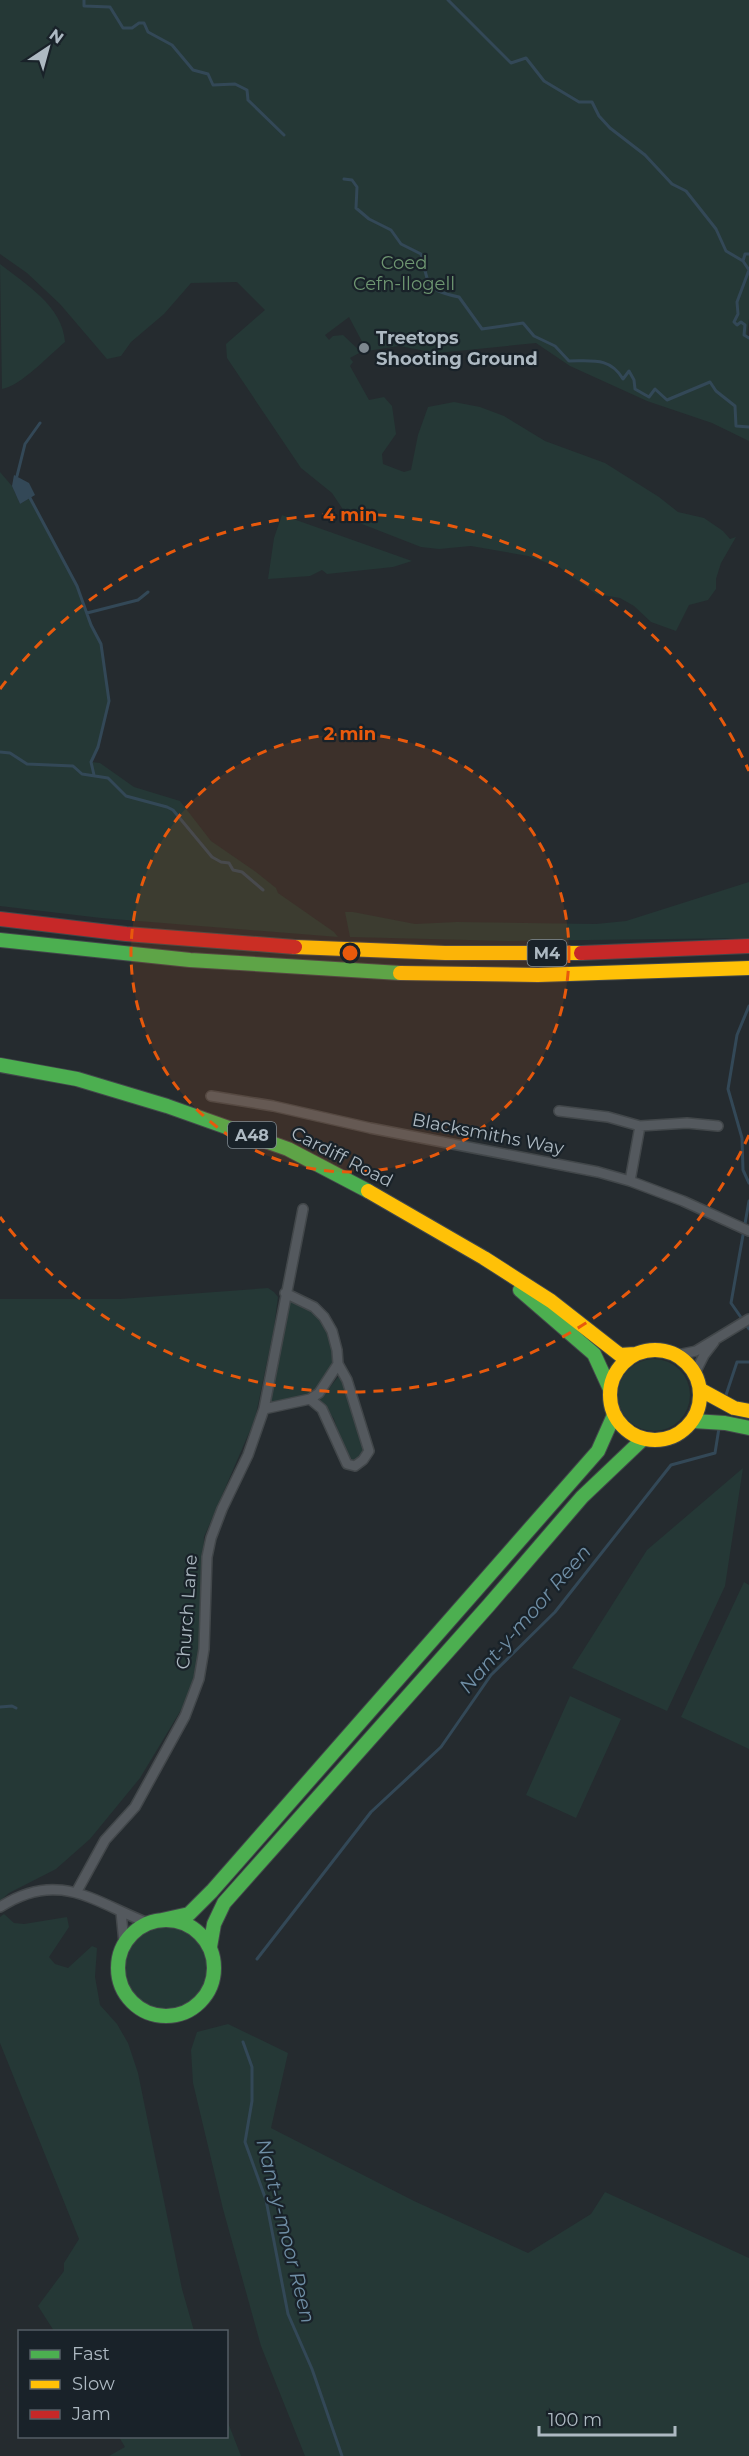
<svg xmlns="http://www.w3.org/2000/svg" width="749" height="2456" font-family="Montserrat,sans-serif">
	<style>
		.green { fill: #253836 }
		.water { fill: #334857 }
		.lines { fill: none; stroke-linecap: round; stroke-linejoin: round }
		.stream { stroke: #334857; stroke-width: 3 }
		.street-casing { stroke: #42474a; stroke-width: 12 }
		.fast-casing { stroke: #42474a; stroke-width: 16 }
		.slow-casing { stroke: #42474a; stroke-width: 16 }
		.jam-casing { stroke: #42474a; stroke-width: 16 }
		.street { stroke: #54595e; stroke-width: 9 }
		.fast { stroke: #4caf50; stroke-width: 14 }
		.slow { stroke: #ffc107; stroke-width: 14 }
		.jam { stroke: #c62828; stroke-width: 14 }
		.ring { fill: none; stroke: #e8590c; stroke-width: 3; stroke-dasharray: 10 8 }
		.poi-dot { fill: #7d878f; stroke: #192229; stroke-width: 2 }
		.labels { text-anchor: middle; dominant-baseline: central; stroke-width: 4.5; stroke-linejoin: round; paint-order: stroke }
		.shield { fill: #192229; stroke: #818c94; stroke-width: 1.5 }
		.shield-label { font-size: 16px; font-weight: bold; fill: #adb9c2 }
		.park-label { font-size: 18px; fill: #6e9671; stroke: #192229 }
		.poi-label { font-size: 18px; font-weight: bold; fill: #adb9c2; stroke: #192229; text-anchor: start }
		.street-label { font-size: 18px; fill: #adb9c2; stroke: #192229 }
		.water-label { font-size: 20px; font-style: italic; fill: #6f8ea5; stroke: #192229 }
		.centre { fill: #e8590c; stroke: #192229; stroke-width: 3 }
		.ring-label { font-size: 18px; text-anchor: middle; font-weight: bold; fill: #e8590c; stroke: #192229; stroke-width: 4.5; stroke-linejoin: round; paint-order: stroke }
	</style>
	<rect width="100%" height="100%" fill="#252b2f"/>
	<path class="green" d="M0 0H749V319L747 336 749 338V441L712 423 647 401 570 366 536 343 437 353 399 346 367 351 349 317 325 335 329 340 333 336 343 335 361 352 350 358 353 362 350 366 369 400 384 397 392 406 396 434 382 454 383 464 404 472 411 470 418 435 428 407 454 402 480 407 504 416 545 441 605 463 659 497 678 512 704 518 723 531 730 539 736 537 721 563 716 579V589L708 600 689 605 676 631 651 622 634 606 620 598 596 594 559 567 528 556 471 546 439 549 421 547 344 517 342 508 332 493 301 468 227 358 226 344 265 310 237 282 191 283 164 314 131 342 121 356 107 359 60 304 27 273 0 254Z
		M0 264C25 284 63 306 65 342 48 356 22 385 2 389Z
		M0 472 12 486 20 504 30 498 77 586 91 625 101 644 109 701 98 747 92 762 100 763 134 787 180 801 211 841 256 872 276 888 278 893 334 932 338 937 101 918 0 906Z
		M282 515 412 561 393 567 327 574 322 570 310 576 268 579 274 538Z
		M749 882V938L508 941 350 937 345 912H353L415 924 457 922 596 924 626 921Z
		M268 1288 274 1292 278 1297 274 1328 255 1419 204 1537 201 1652 197 1672 184 1705 140 1778 90 1839 56 1869 9 1893 0 1901V1299H120Z
		M292 1300C326 1316 326 1324 336 1358 320 1397 308 1398 270 1405L289 1302Z
		M618 1395a36 36 0 1 1 72 0a36 36 0 1 1-72 0Z
		M338 1377 344 1380 365 1453 355 1461 346 1456 334 1419 320 1400Z
		M743 1468 725 1586 667 1711 572 1668 647 1550Z
		M744 1582 749 1585V1749L681 1717Z
		M570 1696 621 1719 576 1818 526 1795Z
		M4 1914 14 1923 24 1924 67 1917 69 1927 49 1957 55 1964 68 1968 92 1946 97 1948 95 1977 100 2005 117 2024 128 2043 138 2073 182 2289 194 2331H54L38 2306 64 2271V2263L79 2239 0 2043V1917Z
		M125 1968a41 41 0 1 1 82 0a41 41 0 1 1-82 0Z
		M228 2024 288 2053 271 2128 414 2201 528 2253 591 2214 605 2192 749 2258V2456H305L261 2346 223 2209 193 2083 191 2050 197 2032Z
		M227 2420 241 2456H109L125 2447 119 2437 226 2436Z"/>
	<path class="water" d="M14 475 29 483 35 495 20 504 12 486Z"/>
	<g class="lines">
		<path class="stream" d="M84 0V6L110 7 123 28H132L139 23H144L148 32 172 45 193 70 208 74 213 85 235 84 247 90 248 100 284 135
			M448 0 511 63 526 58 544 81 579 102H592L599 116 610 128 645 155 672 184 686 191 716 229 726 251 743 261 749 270 737 302 738 314 734 322 737 325 741 322 745 325 744 335 749 338
			M344 179 352 180 357 187 356 208 369 219 391 230 401 244 421 254C429 285 425 290 459 297L482 329 523 323 534 336 555 346 569 361C592 361 610 357 623 379L629 371 634 380 635 389 649 397 655 389 667 400 710 382 716 391 735 406 736 426 749 427
			M743 261 745 254H749
			M17 476 25 444 40 423
			M30 498 77 586 91 625 101 644 109 701 98 747 91 762 94 775
			M87 613 138 600 148 592
			M0 752 10 753 27 764 73 766 82 774 108 778 126 796 167 807 173 810 212 857 221 862 229 863 233 870 242 872 263 890
			M749 1006 737 1035 728 1089 742 1138 743 1170 749 1183
			M749 1201 731 1303 749 1329
			M725 1398 737 1362H749
			M0 1707 12 1706 16 1708
			M257 1959 371 1812 441 1747 491 1675 555 1612 671 1465 715 1453 719 1428
			M243 2042 252 2067V2101L245 2142 266 2200 288 2314 312 2369 342 2456"/>
		<g class="street-casing">
			<path id="street" d="M211 1096 273 1106 370 1128 598 1172 630 1181 683 1201 749 1231
				M559 1111 608 1117 640 1126 687 1123 718 1126
				M630 1181 640 1126
				M677 1355 696 1351 749 1319
				M695 1373 704 1355 714 1342
				M310 1399 322 1409 347 1464 355 1466 363 1460 369 1451 347 1380 338 1364
				M264 1409 310 1399 319 1393 338 1364 337 1350 332 1331 324 1317 314 1307 285 1293
				M77 1891 105 1840 135 1807 185 1716 199 1679 204 1649 207 1557 211 1538 222 1509 248 1455 264 1409 303 1209
				M0 1907C59 1869 94 1902 148 1923
				M121 1912 124 1943"/>
		</g>
		<g class="fast-casing">
			<path id="fast" d="M0 940 190 960 400 973
				M0 1065 77 1079 167 1106 288 1149 368 1191
				M520 1290 594 1354 610 1389
				M693 1421 725 1423 749 1428
				M118 1968a48 48 0 1 1 96 0a48 48 0 1 1-96 0Z
				M162 1920 189 1914 212 1891 598 1451 614 1415
				M210 1947 214 1924 224 1903 489 1605 582 1497 643 1439"/>
		</g>
		<g class="slow-casing">
			<path id="slow" d="M295 947 445 953H581
				M400 973 538 975 749 968
				M368 1191 484 1258 551 1301 620 1355 635 1354
				M610 1395a45 45 0 1 1 90 0a45 45 0 1 1-90 0Z
				M701 1390 734 1408 749 1411"/>
		</g>
		<g class="jam-casing">
			<path id="jam" d="M0 919 126 934 295 947
				M581 953 749 946"/>
		</g>
		<use href="#street" class="street"/>
		<use href="#fast" class="fast"/>
		<use href="#slow" class="slow"/>
		<use href="#jam" class="jam"/>
	</g>
	<circle cx="350" cy="953" r="219" fill="#e8590c" fill-opacity=".12"/>
	<g class="ring">
		<circle cx="350" cy="953" r="219"/>
		<path d="M749 1135A438 438 0 0 1 0 1217M0 689A438 438 0 0 1 749 771"/>
	</g>
	<circle class="poi-dot" cx="364" cy="348" r="6"/>
	<g class="labels">
		<g class="shield">
			<rect x="527.5" y="940" width="39" height="26" rx="4.5"/>
			<rect x="228" y="1122" width="48" height="26" rx="4.5"/>
		</g>
		<g class="shield-label">
			<text x="547" y="953">M4</text>
			<text x="252" y="1135">A48</text>
		</g>
		<g class="park-label">
			<text x="404" y="263">Coed<tspan x="404" dy="21">Cefn-llogell</tspan></text>
		</g>
		<g class="poi-label">
			<text x="376" y="338">Treetops<tspan x="376" dy="21">Shooting Ground</tspan></text>
		</g>
		<g class="street-label">
			<text transform="translate(488 1134) rotate(11)">Blacksmiths Way</text>
			<text transform="translate(342 1157) rotate(27)">Cardiff Road</text>
			<text transform="translate(187 1612) rotate(-86)">Church Lane</text>
		</g>
		<g class="water-label">
			<text transform="translate(525 1619) rotate(-49)">Nant-y-moor Reen</text>
			<text transform="translate(286 2231) rotate(76)">Nant-y-moor Reen</text>
		</g>
	</g>
	<circle cx="350" cy="953" r="9" class="centre"/>
	<g class="ring-label">
		<text x="350" y="521">4 min</text>
		<text x="350" y="740">2 min</text>
	</g>
	<rect x="18" y="2330" width="210" height="108" fill="#192229" stroke="#545e66" stroke-width="1.5"/>
	<rect x="30" y="2350" width="30" height="9" fill="#4caf50" stroke="#545e66" stroke-width="1.5"/>
	<text x="72" y="2360" font-size="18" fill="#adb9c2">Fast</text>
	<rect x="30" y="2380" width="30" height="9" fill="#ffc107" stroke="#545e66" stroke-width="1.5"/>
	<text x="72" y="2390" font-size="18" fill="#adb9c2">Slow</text>
	<rect x="30" y="2410" width="30" height="9" fill="#c62828" stroke="#545e66" stroke-width="1.5"/>
	<text x="72" y="2420" font-size="18" fill="#adb9c2">Jam</text>
	<g transform="translate(48 48) rotate(36)" stroke="#192229" stroke-width="4.5" paint-order="stroke">
	<path d="M0-4.5L10 22L0 15L-10 22Z" fill="#adb9c2"/>
	<text y="-9" font-size="16" font-weight="bold" text-anchor="middle" fill="#adb9c2">N</text>
	</g>
	<path d="M539 2426v9h136v-9" fill="none" stroke="#adb9c2" stroke-width="3"/>
	<text x="548" y="2426" font-size="18" fill="#adb9c2" stroke="#192229" stroke-width="4.5" paint-order="stroke">100 m</text>
</svg>
